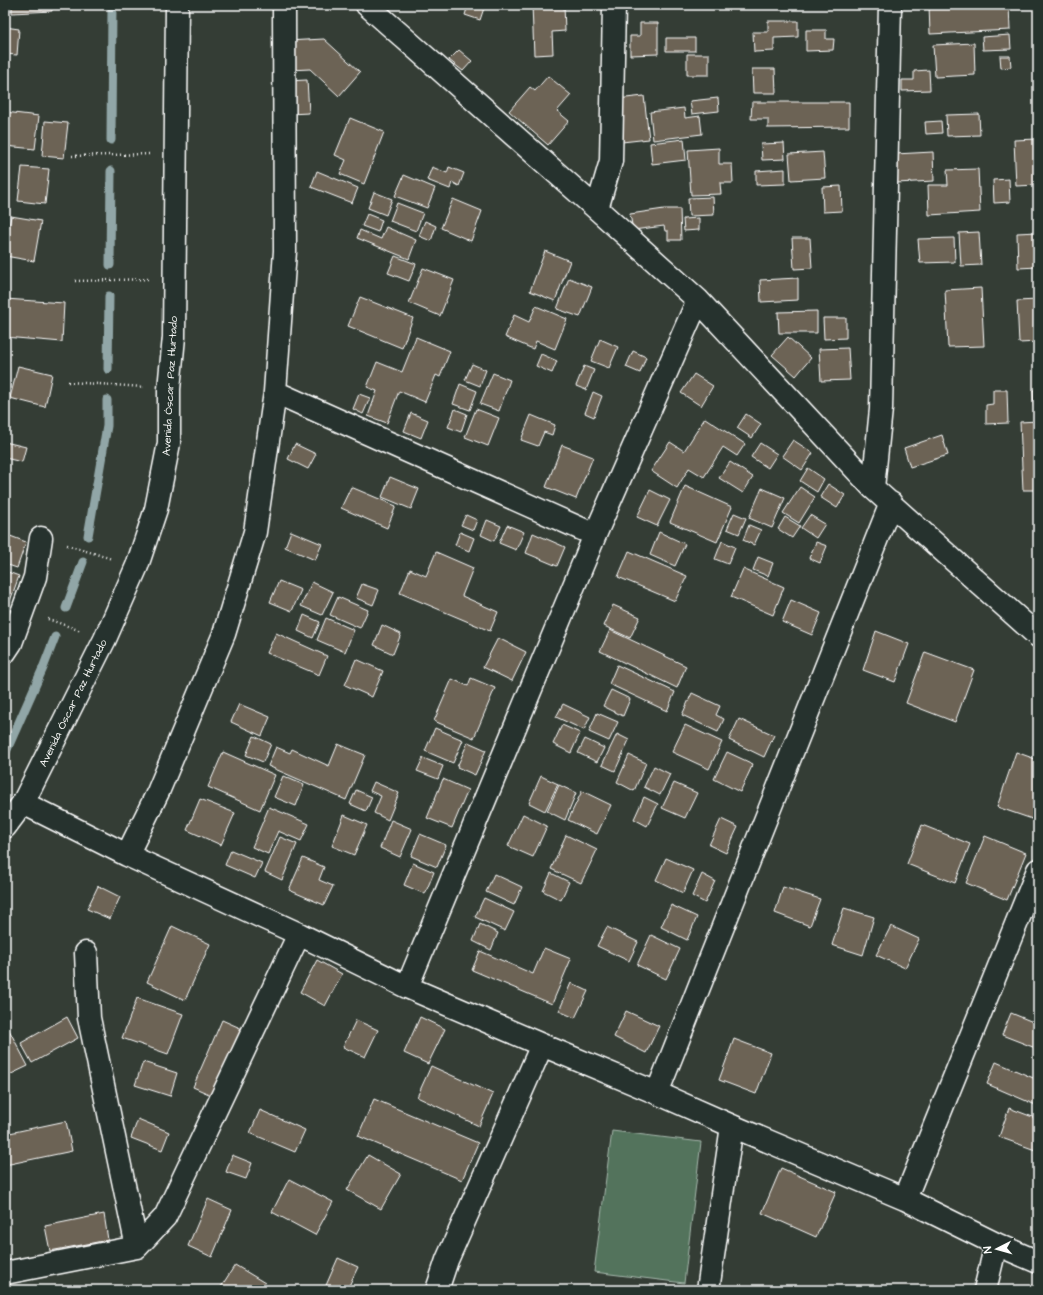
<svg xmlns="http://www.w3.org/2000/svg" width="1043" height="1295" font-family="'Architects Daughter',sans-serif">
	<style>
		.green { fill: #52735c; stroke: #a8b9ae }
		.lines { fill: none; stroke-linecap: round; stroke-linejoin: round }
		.stream { stroke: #91a6a7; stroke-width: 9 }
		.building { fill: #6c6355; stroke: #fff }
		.minor-casing { stroke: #fff; stroke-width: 25 }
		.primary-casing { stroke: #fff; stroke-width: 25 }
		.path { stroke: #fff; stroke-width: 2.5; stroke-dasharray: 1 3; stroke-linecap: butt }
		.minor { stroke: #26332d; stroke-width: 22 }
		.primary { stroke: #26332d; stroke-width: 22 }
		.labels { text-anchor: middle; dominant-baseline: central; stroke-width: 3.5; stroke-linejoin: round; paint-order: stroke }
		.street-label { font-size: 11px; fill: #fff; stroke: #26332d }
	</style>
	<rect width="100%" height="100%" fill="#343d35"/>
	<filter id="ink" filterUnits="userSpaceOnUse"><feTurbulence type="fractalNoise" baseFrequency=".025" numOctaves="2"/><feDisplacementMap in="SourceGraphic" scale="8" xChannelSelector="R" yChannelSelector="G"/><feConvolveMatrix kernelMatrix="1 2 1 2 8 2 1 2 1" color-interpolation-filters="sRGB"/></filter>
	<g filter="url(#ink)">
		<path class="green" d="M612 1131 701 1142 684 1283 594 1272Z"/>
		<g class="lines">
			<path class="stream" d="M111 140 112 5
				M110 265 111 171
				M108 369 109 296
				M88 536 107 426V400
				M66 608 83 562
				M5 754 43 668 55 637"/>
		</g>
		<path class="building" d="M12 5H52V11L12 13Z
			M468 5H485L480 20 465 15Z
			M532 5H564L565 31 552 32 553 54 534 55Z
			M929 5H1009L1010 30 930 34Z
			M768 21H798V37L774 38V51L754 52 753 32H768Z
			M640 23H658V54L630 55V36H640Z
			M5 27 19 29 17 55 5 54Z
			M806 30H826V39H834L833 50 806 51Z
			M1010 35 1011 49 983 50 982 37Z
			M666 38H695V51H666Z
			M324 39 360 72 339 96 310 69 289 70 287 41Z
			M974 43 975 75 935 77 933 45Z
			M459 50 472 61 463 71 449 60Z
			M687 54H709V75H687Z
			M1000 56H1010L1011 67 1001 68Z
			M752 69H775L776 93H753Z
			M929 70 930 90 902 91V80H914V71Z
			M548 76 571 95 557 111 569 121 548 145 509 111 530 87 535 91Z
			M307 80 309 113 289 114 287 81Z
			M644 96 649 139 622 142 617 99Z
			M718 98 719 111 692 114 690 101Z
			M752 102H849V127L768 128V119H751Z
			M684 108 685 118 700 116 702 134 653 140 650 112Z
			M5 112 39 116 35 149 5 146Z
			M979 114 980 135 947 136 946 115Z
			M350 118 384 132 364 184 340 174 346 160 335 155Z
			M45 121 68 123 64 158 42 156Z
			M941 121 942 133 926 134 925 122Z
			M684 139 686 160 652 164 650 143Z
			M1038 139V185L1016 186 1014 140Z
			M784 143 785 159 762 160 761 144Z
			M719 148V164H732L733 183H720L721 194 691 195 688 150Z
			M823 152 825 178 791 180 789 154Z
			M933 152 934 181 896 183 895 154Z
			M22 167 49 169 45 204 18 201Z
			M432 167 447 173 449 167 464 173 459 186 452 182 450 189 427 180Z
			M785 169V184L756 185V171Z
			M978 169 980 212 929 215 928 185H948L947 170Z
			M317 171 358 188 352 203 311 187Z
			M404 175 435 188 427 208 395 196Z
			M1009 179 1010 202 994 203 993 180Z
			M841 186 842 211 823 212 822 187Z
			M374 192 392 199 386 215 368 208Z
			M713 197 714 215 689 216 688 198Z
			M453 199 482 211 471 241 441 228Z
			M397 203 423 213 416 231 390 221Z
			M664 209H680L681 240H668V231H665L664 226 633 230 630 214Z
			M367 214 382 220 378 232 362 226Z
			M11 216 41 221 34 261 5 256V247Z
			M699 218V230L684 231 683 219Z
			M425 221 436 226 431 241 419 236Z
			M386 227 416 240 409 259 357 238 360 230 381 239Z
			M979 232 981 265 961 266 959 233Z
			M1038 232V267L1018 268 1017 233Z
			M792 238H810L812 268 794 269Z
			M954 238 955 262 920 263 918 239Z
			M545 251 570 261 555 301 530 291Z
			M395 256 416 264 409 281 388 273Z
			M423 268 454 280 440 316 409 303Z
			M569 278 592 287 580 317 557 309Z
			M798 278V300L761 302 760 280Z
			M981 288 984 346 948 347 945 290Z
			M360 297 413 318 402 348 348 326Z
			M5 299 64 303 62 342 5 337Z
			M1038 300V342L1019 343 1017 301Z
			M536 306 567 319 555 349 536 341 533 349 505 337 514 315 529 322Z
			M817 311V333H779L778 312Z
			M823 318H846V338L824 339Z
			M416 337 450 351 440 377 436 375 425 402 399 391 387 423 368 416 377 391 367 387 377 362 402 372Z
			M788 337 811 358 796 376 772 355Z
			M600 339 618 347 609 368 591 361Z
			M848 348 850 380 821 381 819 349Z
			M633 351 646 357 640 373 626 367Z
			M541 354 557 361 552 373 536 366Z
			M472 364 486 370 480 386 465 380Z
			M18 366 52 374 45 407 10 398Z
			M584 366 594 370 586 390 576 386Z
			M493 373 510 380 499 411 480 404Z
			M694 374 713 386 701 406 681 393Z
			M460 384 477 391 470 410 453 404Z
			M993 390H1007L1008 423 986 424V405L993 404Z
			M1033 390H1038V406L1034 407Z
			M593 392 602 396 594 417 585 413Z
			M359 394 370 398 363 414 353 409Z
			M455 409 467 414 461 432 448 427Z
			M476 409 499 418 488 446 465 437Z
			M411 413 428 420 421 438 404 431Z
			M746 414 761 424 752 438 737 428Z
			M531 415 555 425 552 435 544 432 538 446 521 440Z
			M705 418 745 444 737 456 723 447 704 477 689 468 677 488 651 471 670 442 684 451Z
			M1038 421V490H1023L1020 422Z
			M942 435 948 455 910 467 904 448Z
			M793 440 813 453 802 470 782 456Z
			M5 442 26 447 22 462 5 458Z
			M760 443 777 454 768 468 751 457Z
			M295 444 316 454 308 469 288 459Z
			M562 445 593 457 576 499 546 487Z
			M730 462 753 477 743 493 719 478Z
			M808 468 824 479 817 492 800 481Z
			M390 477 419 489 411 509 382 497Z
			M828 484 845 495 837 508 820 497Z
			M685 486 732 507 717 542 670 522Z
			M351 487 396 506 387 528 341 508Z
			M800 487 815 497 799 523 783 513Z
			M762 488 785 498 772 528 749 518Z
			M650 490 670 500 657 526 637 517Z
			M734 513 746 518 739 534 727 529Z
			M466 515 477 520 473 530 461 525Z
			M810 515 825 524 816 538 801 528Z
			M785 517 800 526 792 538 778 529Z
			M487 520 501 526 494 541 481 535Z
			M507 525 524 532 516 550 499 543Z
			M749 525 761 530 754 545 743 540Z
			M291 531 322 544 315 560 285 547Z
			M460 532 474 538 469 551 455 545Z
			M659 532 685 544 675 566 650 555Z
			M533 533 565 547 557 566 526 553Z
			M5 534 26 542 17 568 5 564Z
			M722 541 735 547 728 564 715 559Z
			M816 542 827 546 820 563 809 558Z
			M629 551 687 576 675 601 618 577Z
			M436 552 473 568 462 596 498 612 490 631 400 593 410 569 426 576Z
			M758 557 773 563 768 576 753 570Z
			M743 569 784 587 773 615 731 597Z
			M5 571 19 576 5 615Z
			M279 581 301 590 292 611 270 602Z
			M312 582 333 592 322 615 301 606Z
			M362 584 379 590 373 605 356 598Z
			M338 597 368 610 360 628 330 615Z
			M791 600 821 613 812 635 782 622Z
			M613 605 640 617 630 638 604 626Z
			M304 615 320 622 313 638 298 631Z
			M326 618 354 630 345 652 317 640Z
			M382 625 401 634 393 654 374 645Z
			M610 630 686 666 677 688 600 651Z
			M876 631 909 644 895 682 863 670Z
			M276 633 327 656 319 675 267 653Z
			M498 638 526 652 512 681 483 667Z
			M925 652 974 670 955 722 906 703Z
			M356 659 383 671 372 697 345 685Z
			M617 665 675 692 667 711 609 684Z
			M471 678 495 688 474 738 434 721 452 679 468 686Z
			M611 690 630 699 623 716 603 706Z
			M692 693 720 706 716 715 724 719 718 732 682 715Z
			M239 704 270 717 262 736 231 722Z
			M563 704 590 717 584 730 556 717Z
			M597 713 618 722 609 741 589 732Z
			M739 719 774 735 764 757 729 740Z
			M562 725 580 733 571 753 553 744Z
			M685 725 722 742 709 769 672 752Z
			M435 728 463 740 453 763 425 751Z
			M617 734 629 740 615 771 602 765Z
			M254 736 271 744 263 762 246 755Z
			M585 739 604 748 597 762 578 753Z
			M468 742 486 750 475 775 457 767Z
			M338 744 365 755 346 800 268 766 276 747 290 753 292 749 329 766Z
			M223 752 275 775 260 810 208 787Z
			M727 752 753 764 740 792 714 779Z
			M1016 752 1038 760V821L997 807Z
			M629 755 646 763 634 791 617 782Z
			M423 758 443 766 438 779 417 771Z
			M654 766 670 774 660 795 644 787Z
			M283 776 304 785 296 806 274 797Z
			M541 776 558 784 545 811 529 803Z
			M443 779 468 790 452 828 427 818Z
			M374 782 399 793 388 820 374 813 381 796 370 791Z
			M674 783 697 793 685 818 662 808Z
			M559 785 576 793 565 820 547 811Z
			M356 790 372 797 366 811 350 804Z
			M582 791 611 805 597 834 568 820Z
			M644 797 658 804 647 826 634 819Z
			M200 799 235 813 221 845 187 830Z
			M269 807 309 824 301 841 278 831 268 854 252 847Z
			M523 814 547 826 533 857 508 846Z
			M344 815 367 825 354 855 332 846Z
			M721 819 738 827 726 853 709 845Z
			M391 820 412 829 400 857 380 848Z
			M922 825 970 844 955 883 907 864Z
			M420 834 446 845 437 867 411 856Z
			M566 835 597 850 581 883 551 869Z
			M985 836 1026 853 1007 900 966 883Z
			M280 837 297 844 282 880 265 872Z
			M231 850 262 863 255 878 225 865Z
			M303 858 324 867 319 880 333 886 324 905 289 890Z
			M666 858 693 870 683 893 656 880Z
			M413 863 434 872 425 894 404 885Z
			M551 873 569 882 561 900 543 891Z
			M494 874 522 887 514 905 486 892Z
			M702 874 715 881 705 903 692 896Z
			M98 886 120 897 110 919 87 909Z
			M783 887 820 899 810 926 775 913Z
			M484 898 514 912 505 931 475 917Z
			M671 905 697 917 687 940 661 927Z
			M844 908 874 917 863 955 832 945Z
			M480 924 498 933 491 950 473 941Z
			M172 926 210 944 185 1000 147 982Z
			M891 926 919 939 905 968 876 955Z
			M607 927 638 942 629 961 597 946Z
			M651 935 680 949 666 979 637 965Z
			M544 948 571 959 552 1004 472 970 480 951 533 974Z
			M317 960 342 974 325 1006 300 992Z
			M571 983 588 991 575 1018 559 1011Z
			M137 998 183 1014 168 1054 122 1038Z
			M626 1011 659 1026 646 1053 614 1037Z
			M1011 1013 1038 1024V1049L1002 1035Z
			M67 1017 78 1038 32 1063 21 1043Z
			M420 1017 445 1029 428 1064 404 1053Z
			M222 1020 247 1031 218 1098 193 1087Z
			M356 1020 378 1030 365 1057 343 1047Z
			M7 1026 28 1066 5 1077V1028Z
			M734 1039 771 1053 756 1094 719 1080Z
			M143 1062 177 1073 170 1096 135 1085Z
			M996 1062 1038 1080V1106L987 1084Z
			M431 1066 493 1094 479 1126 417 1097Z
			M374 1099 478 1143 462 1180 358 1136Z
			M1009 1108 1038 1119V1151L999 1137Z
			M260 1110 305 1130 295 1152 250 1133Z
			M138 1119 169 1132 162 1150 131 1138Z
			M66 1121 72 1151 5 1165V1134Z
			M232 1155 252 1163 246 1179 226 1172Z
			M368 1155 401 1174 381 1209 347 1190Z
			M781 1168 836 1192 816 1237 762 1213Z
			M289 1179 333 1202 315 1235 272 1212Z
			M208 1199 232 1210 212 1257 188 1246Z
			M104 1214 108 1240 50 1251 45 1226Z
			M338 1258 358 1267 347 1290H324Z
			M235 1265 265 1283 261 1290H219Z"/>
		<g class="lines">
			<g class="minor-casing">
				<path id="minor" d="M367 5 597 209 698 300 873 488 1038 636
					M597 209 611 161 614 5
					M275 392 595 535
					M873 488 881 409 890 5
					M5 652 11 643 35 577 41 538
					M23 803 127 855 299 934 407 987 542 1045 657 1093 732 1126 905 1199 996 1244 1038 1262
					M127 855 158 792 224 634 255 532 275 392 285 251 284 5
					M86 953 89 1018 137 1247
					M407 987 595 535 698 300
					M657 1093 891 503
					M905 1199 1038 870
					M5 1273 137 1247 165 1217 299 934
					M437 1290 447 1260 542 1045
					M708 1290 732 1126
					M985 1290 996 1244"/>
			</g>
			<g class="primary-casing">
				<path id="primary" d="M5 827 23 803 105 639 137 566 156 509 169 443V389L174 337 177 5"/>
			</g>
			<path class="path" d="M72 156 150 154
				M75 281 149 279
				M68 382 144 387
				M67 545 112 559
				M48 619 81 631"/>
			<use href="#minor" class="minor"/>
			<use href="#primary" class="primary"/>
		</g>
	</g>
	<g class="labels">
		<g class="street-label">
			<text transform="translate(170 386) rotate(-87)">Avenida Óscar Paz Hurtado</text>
			<text transform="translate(73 703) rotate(-64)">Avenida Óscar Paz Hurtado</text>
		</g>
	</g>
	<rect width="1043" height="1295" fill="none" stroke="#26332d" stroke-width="20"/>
	<rect x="10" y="10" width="1023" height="1275" fill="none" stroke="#fff" stroke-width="1.5" filter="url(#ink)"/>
	<g transform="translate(997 1249) rotate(264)" stroke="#26332d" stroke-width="3" paint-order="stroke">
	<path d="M0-3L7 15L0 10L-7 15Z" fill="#ffffff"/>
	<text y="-6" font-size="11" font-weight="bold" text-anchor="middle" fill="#ffffff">N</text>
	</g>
</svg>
